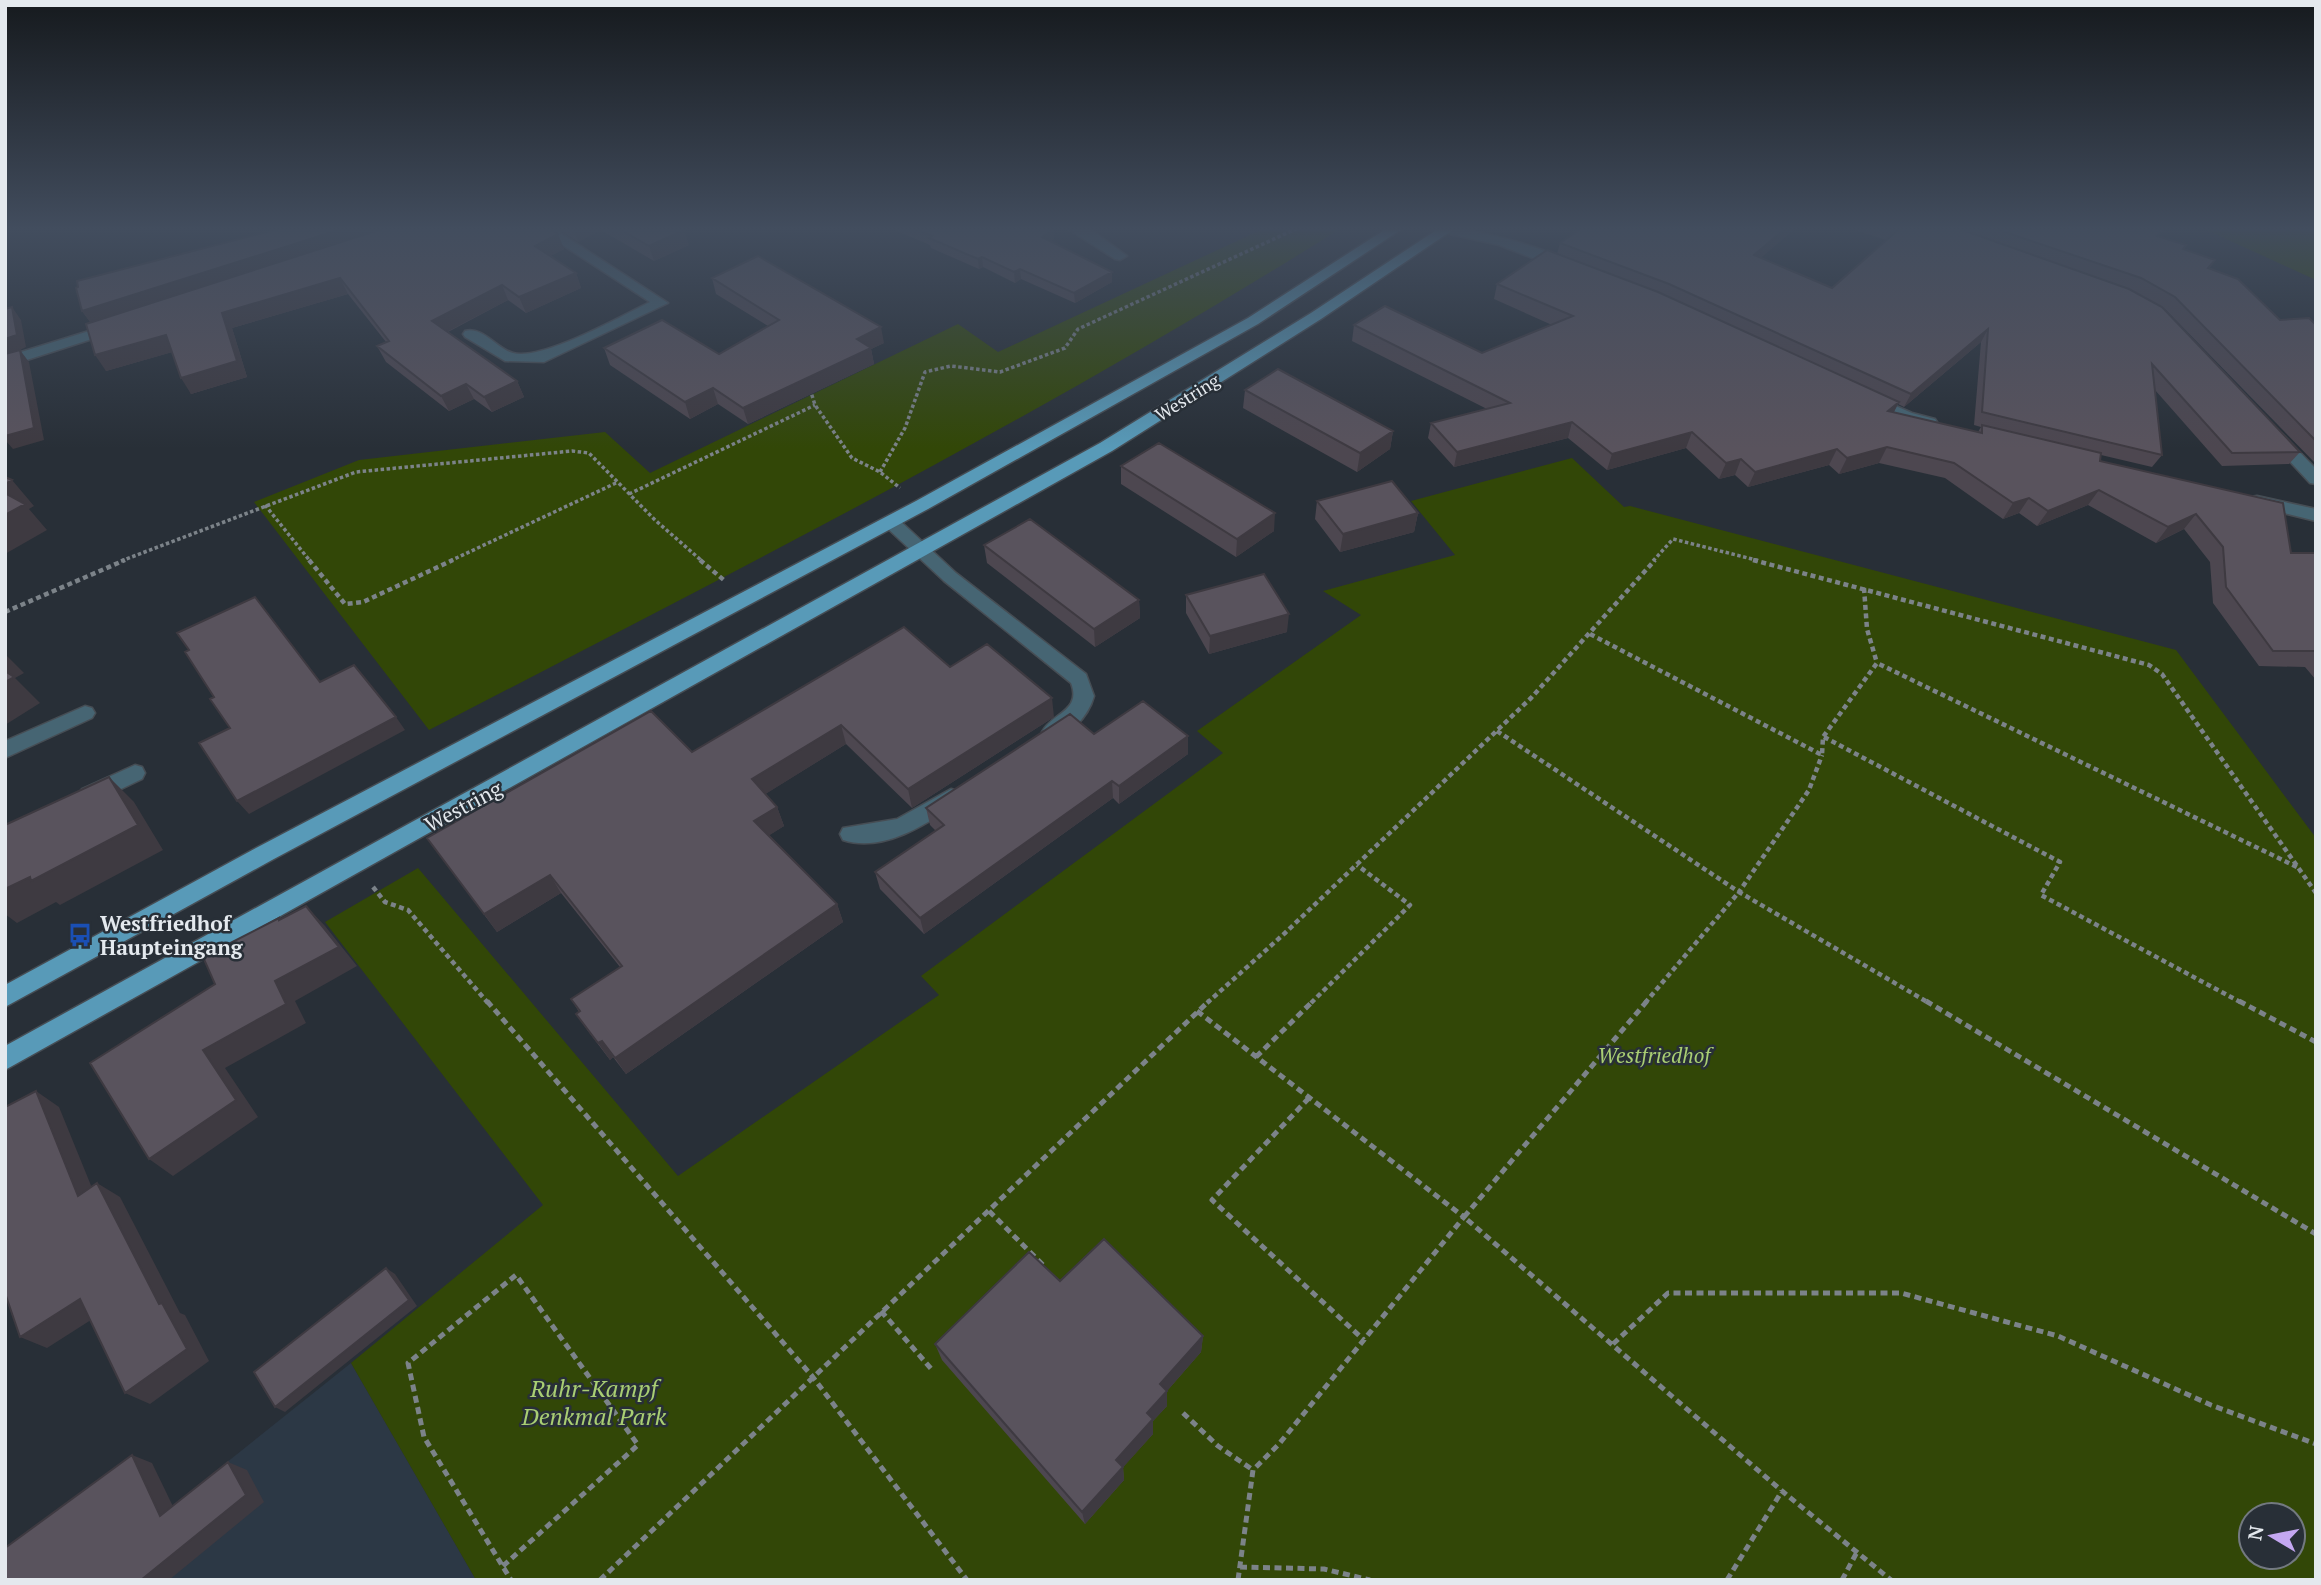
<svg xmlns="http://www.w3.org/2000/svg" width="2321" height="1585" font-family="'PT Serif',serif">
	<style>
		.built { fill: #2c3845 }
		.green { fill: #324707; fill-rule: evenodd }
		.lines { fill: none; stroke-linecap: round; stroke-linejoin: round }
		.minor-casing { stroke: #464d54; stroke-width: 3 }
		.major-casing { stroke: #464d54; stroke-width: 3 }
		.path-far2 { stroke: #7c8389; stroke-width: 3.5; stroke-dasharray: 3.5 2.5; stroke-linecap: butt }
		.path-far1 { stroke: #7c8389; stroke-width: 4.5; stroke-dasharray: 5 3.5; stroke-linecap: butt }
		.path { stroke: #7c8389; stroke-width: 5; stroke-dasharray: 7 4.5; stroke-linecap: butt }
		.minor { fill: #466573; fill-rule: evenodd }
		.major { fill: #589ab8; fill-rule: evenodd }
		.wall { fill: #4d4750; fill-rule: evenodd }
		.shaded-wall { fill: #3e3a41 }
		.building { fill: #59535d; stroke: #3e3a41; stroke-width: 2 }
		.labels { text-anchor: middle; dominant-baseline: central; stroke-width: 5; stroke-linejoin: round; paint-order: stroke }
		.far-street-label { font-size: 18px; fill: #e4e9ee; stroke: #282f37 }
		.street-label { font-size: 21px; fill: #e4e9ee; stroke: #282f37 }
		.poi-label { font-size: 21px; font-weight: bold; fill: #e4e9ee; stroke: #282f37; text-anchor: start }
		.park-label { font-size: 21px; font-style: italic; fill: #a9ce73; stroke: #282f37 }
		.near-park-label { font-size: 24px; font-style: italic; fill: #a9ce73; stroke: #282f37 }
	</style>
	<rect width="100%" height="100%" fill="#282f37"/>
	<path class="built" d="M351 1363 476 1580H78L172 1506Z"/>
	<path class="green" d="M1267 227H1343C1048 413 738 570 429 730L254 502 359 460 605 432 650 473 958 324 998 352Z
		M2200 227H2316V280Z
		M1572 458 1624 507 1630 506 2176 650 2316 838V1580H476L351 1363 543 1205 325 922 418 868 678 1176 939 995 921 976 1223 753 1197 731 1361 615 1323 591 1455 555 1411 501ZM2251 1515H2293V1557H2251Z"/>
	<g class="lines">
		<g class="minor-casing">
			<path id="minor" d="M535 227H551L668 303 544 362 505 361 465 337 463 334 465 331C483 326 497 349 513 353 542 361 621 316 650 302Z
				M1065 227 1090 229 1127 256 1120 260 1115 259Z
				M1430 227C1458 225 1551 246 1570 265L1568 268H1558L1499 245 1432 230Z
				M115 323 122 327 120 330 5 367V357Z
				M1868 394 1912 413 1935 419 1937 422 1929 427 1901 420 1862 402 1860 399Z
				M2276 432 2282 434 2316 469V484L2310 483 2270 440 2268 437 2270 434Z
				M2257 496 2316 509V521L2251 505 2248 501 2251 497Z
				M891 516 897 518 956 573 1086 674 1094 696C1089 715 1066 744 1045 737L1042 732C1052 713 1082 711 1071 683L944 581 885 526 882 522 885 518Z
				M85 706 92 708 95 713 92 718 5 758V741Z
				M135 765 142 767 145 773 142 779 96 801 89 803 82 801 78 795 82 789Z
				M951 789 958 791 962 797 958 803C927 824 883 853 843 840L840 834 843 828 897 819Z"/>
		</g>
		<g class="major-casing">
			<path id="major" d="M1389 227H1405L1258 324 928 509 272 860 5 1007V985L256 848 916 501 1248 318Z
				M1441 227H1457L1321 319 1112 451 5 1070V1046L1100 443 1311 313Z"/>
		</g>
		<path class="path-far2" d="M810 389 815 405 852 458 880 472 900 488
			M880 472 905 428 925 372 951 366 1000 372 1065 348 1078 329 1300 227
			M629 494 815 405
			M265 505 310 561
			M121 561 356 472 572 451 589 453 655 520 702 561
			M450 561 616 483
			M1653 561 1673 539 1760 561"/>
		<path class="path-far1" d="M309 560 345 604 363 602 453 560
			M700 560 725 581
			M1753 560 2149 665 2162 674 2316 893
			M1864 588 1867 629 1877 663
			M5 612 125 560
			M1590 634 1822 755 1823 737 1877 663 2297 867
			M1497 731 1739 892 1809 790 1822 755
			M1824 737 2060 862 2041 895 2242 1003
			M373 887 385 902 408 910 488 1003
			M1207 1003 1285 933 1531 698 1655 560
			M1311 1003 1410 905 1357 865
			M1645 1003 1739 892 1929 1003"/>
		<path class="path" d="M487 1001 812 1376 967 1580
			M1647 1001 1464 1217 1782 1491 1891 1580
			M1926 1001 2316 1234
			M2239 1001 2316 1042
			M1197 1011 1464 1217 1279 1444 1253 1470 1238 1580
			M1256 1057 1313 1001
			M1309 1098 1212 1200 1364 1340
			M989 1211 1045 1267
			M881 1311 933 1371
			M1613 1344 1668 1293H1901L2058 1336 2211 1405 2316 1444
			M1183 1413 1218 1446 1253 1470
			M503 1566 638 1445 516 1275 408 1363 424 1437 511 1580
			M1240 1567 1324 1569 1370 1580
			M600 1580 1209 1001
			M1727 1580 1782 1491
			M1842 1580 1857 1552"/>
		<use href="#minor" class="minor"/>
		<use href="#major" class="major"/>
	</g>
	<path class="wall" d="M555 227H678L689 245 654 261 601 230 578 242Z
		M887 227H1047L1053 229 1054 239 1051 241 1112 282 1075 303 1021 279 1015 283 983 267 979 269 931 248 930 245Z
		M1583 227H1797L1760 258 1832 288 1886 240 1846 227H2160L2159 237 2186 245 2183 249 2215 260 2209 269 2280 320 2316 325V464L2166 310 2130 289 2300 452 2289 464 2222 466 2155 390 2162 455 2152 467 2101 455 2100 461 2291 553H2316V680L2305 667 2259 666 2213 603 2210 562 2184 529 2156 543 2088 505 2037 526 2019 513 2003 519 1945 478 1879 463 1839 474 1829 465 1748 487 1735 475 1719 479 1686 448 1607 470 1568 438 1454 467 1428 438 1431 423 1487 409 1352 341 1354 325 1482 353 1552 325 1494 299 1497 284 1557 254 1560 243ZM1981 342 1974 425 1981 427 1978 432 1893 413 1898 404 1904 407Z
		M1803 227H1817L1812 230Z
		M558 234 564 249 550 256 576 273 581 288 526 313 508 300 448 332 517 381 524 397 492 412 474 399 449 411 386 362 377 346 386 342 348 294 232 328 247 377 191 394 172 352 106 371 91 323 82 311Z
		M712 278 884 343 871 349 874 364 748 424 718 404 690 419 610 365 604 348 719 354 768 326 716 294Z
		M1245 390 1393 431 1390 449 1357 472 1243 408Z
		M1121 466 1274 531 1236 557 1121 484Z
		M1317 501 1418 513 1414 532 1340 552 1315 519Z
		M984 545 1139 600 1140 618 1095 647 987 563Z
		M1186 595 1287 632 1209 654 1186 613Z
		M950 667 1054 717 912 808 846 744 765 794 777 807 784 826 769 835 837 904 843 922 626 1074 613 1057 610 1060 588 1031 576 1014 579 1012 571 999 620 967 561 893 497 932 427 838Z
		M1094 734 1188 754 1119 804 1113 798 924 934 880 889 875 872 936 831 930 825 926 808Z
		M1060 1281 1203 1336 1201 1352 1167 1391V1406L1153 1421V1434L1123 1467 1124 1480 1085 1524 942 1360 935 1344Z"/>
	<path class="shaded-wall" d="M134 227H156L136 229Z
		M348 227H400L93 326 82 311Z
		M573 227H600L601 230 578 242Z
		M1787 227H1797L1749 268 1754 255Z
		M1053 229 1054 239 1043 247 1042 237Z
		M684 230 689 245 654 261 649 246Z
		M558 234 564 249 541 261 535 246Z
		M982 257 983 267 979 269 978 259Z
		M1020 269 1021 279 1015 283 1014 272Z
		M1112 272V282L1075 303 1074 293Z
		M576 273 581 288 526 313 519 297Z
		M340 278 348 294 232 328 247 377 191 394 181 378 222 313Z
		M502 285 508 300 439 336 432 321Z
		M12 307 21 320 26 347 20 350 29 362 44 440 13 449 5 440V339Z
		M881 327 884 343 871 349 874 364 748 424 743 408 857 339Z
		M1988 329 1981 342 1904 407 1911 394Z
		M166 335 176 351 106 371 95 355Z
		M517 381 524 397 492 412 484 397Z
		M466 384 474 399 449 411 441 396Z
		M713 388 718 404 690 419 685 402Z
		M1899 402 1891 418 1888 411Z
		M1572 422 1568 438 1454 467 1457 452Z
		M1393 431 1390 449 1357 472 1360 453Z
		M1692 432 1686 448 1607 470 1612 454Z
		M1887 447 1879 463 1839 474 1847 458Z
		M1837 449 1829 465 1748 487 1755 472Z
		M1741 459 1735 475 1719 479 1726 463Z
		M12 480 34 506 29 509 47 530 5 554V484Z
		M2099 490 2088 505 2037 526 2048 511Z
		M2029 498 2019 513 2003 519 2013 503Z
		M1275 513 1274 531 1236 557 1237 539Z
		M1418 513 1414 532 1340 552 1343 534Z
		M2196 514 2184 529 2156 543 2168 527Z
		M1139 600 1140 618 1095 647 1094 629Z
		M1289 614 1287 632 1209 654 1210 636Z
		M5 654 24 673 15 678 40 703 5 725Z
		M1052 698 1054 717 912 808 908 789Z
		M396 717 405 730 249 814 237 801Z
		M841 725 846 744 759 798 752 779Z
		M1188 736V754L1119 804V786Z
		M109 777 134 802 163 850 60 905 56 902 17 923 5 914V889Z
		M1112 781 1113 798 924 934 920 918Z
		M777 807 784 826 762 840 754 821Z
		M550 875 561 893 497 932 484 914Z
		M837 904 843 922 626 1074 615 1058Z
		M306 906 325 926 357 966 295 1001 306 1023 225 1068 258 1117 173 1176 149 1159 203 1050 275 981Z
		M602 1041 613 1057 610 1060 598 1043Z
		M36 1091 59 1107 101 1210 78 1196Z
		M97 1183 120 1197 180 1313 185 1315 209 1361 150 1404 125 1393 159 1304Z
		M386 1268 395 1274 417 1306 285 1412 275 1407Z
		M80 1299 105 1311 47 1348 20 1337Z
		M1203 1336 1201 1352 1167 1391V1406L1153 1421V1434L1118 1473 1116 1460 1147 1413 1160 1384Z
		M132 1455 152 1463 181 1523 160 1516Z
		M228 1462 247 1470 264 1502 169 1580H141Z
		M1123 1467 1124 1480 1085 1524 1082 1512Z"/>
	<path class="building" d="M286 227H348L82 311 76 288 78 287 77 281Z
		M388 227H547L558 234 535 246 576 273 519 297 502 285 432 321 517 381 484 397 466 384 441 396 377 346 389 341 340 278 222 313 237 361 181 378 166 335 95 355 86 324Z
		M616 227H678L684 230 649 246Z
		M909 227H1047L1053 229 1042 237 1112 272 1074 293 1020 269 1014 272 982 257 978 259 929 238 932 236Z
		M1583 227H1787L1754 255 1832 288 1898 230 1887 227H1954L2129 289 2162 307 2300 452 2232 453 2152 364 2162 455 1982 412 1988 329 1911 394 1669 284 1560 243Z
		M1990 227H2160L2165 228 2157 236 2186 245 2183 249 2215 260 2208 268 2238 279 2280 320 2309 318 2316 325V441L2175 297 2141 278Z
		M1547 250 1658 292 1899 402 1888 411 1982 433V425L2101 453 2100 461 2283 503 2291 553H2316V651H2273L2226 587 2223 547 2196 514 2168 527 2099 490 2048 511 2029 498 2013 503 1954 463 1887 447 1847 458 1837 449 1755 472 1741 459 1726 463 1692 432 1612 454 1572 422 1457 452 1431 423 1510 403 1354 325 1385 306 1482 353 1573 316 1497 284Z
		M758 256 881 327 857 339 871 348 743 408 713 388 685 402 604 348 662 320 719 354 779 320 712 278Z
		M12 307 17 335 5 339V309Z
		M20 350 34 428 5 436V354Z
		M1278 369 1393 431 1360 453 1245 390Z
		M1159 443 1275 513 1237 539 1121 466Z
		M5 477 12 480 5 484Z
		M1392 481 1418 513 1343 534 1317 501Z
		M5 493 25 504 5 515Z
		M1030 519 1139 600 1094 629 984 545Z
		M1264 574 1289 614 1210 636 1186 595Z
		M255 597 320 682 354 665 396 717 237 801 199 743 230 728 210 699 214 697 185 652 189 650 177 633Z
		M904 627 950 667 987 644 1052 698 908 789 841 725 752 779 777 807 754 821 837 904 615 1058 602 1041 598 1043 576 1014 580 1011 571 999 622 966 550 875 484 914 427 838 651 711 692 752Z
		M5 671 14 677 5 682Z
		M1143 701 1188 736 1119 786 1112 781 920 918 875 872 944 825 926 808 1070 714 1094 734Z
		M109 777 138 825 31 881 30 877 5 889V825Z
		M306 906 339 947 275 981 286 1004 203 1050 236 1100 149 1159 90 1063 215 984 203 957 279 918V920Z
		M36 1091 78 1196 97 1183 159 1304 162 1303 187 1349 125 1393 80 1299 20 1337 5 1293V1107Z
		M1104 1239 1203 1336 1160 1384 1167 1391 1147 1413 1153 1419 1116 1460 1123 1467 1082 1512 935 1344 1029 1252 1060 1281Z
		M386 1268 409 1300 275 1407 254 1372Z
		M132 1455 160 1516 228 1462 246 1495 141 1580H5V1548Z"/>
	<linearGradient id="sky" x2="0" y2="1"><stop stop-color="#161a1e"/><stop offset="0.51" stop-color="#424d5e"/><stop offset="1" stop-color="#424d5e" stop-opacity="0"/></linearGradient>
	<rect width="2321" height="449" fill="url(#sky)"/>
	<defs>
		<g id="bus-bare" transform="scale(1.89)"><path d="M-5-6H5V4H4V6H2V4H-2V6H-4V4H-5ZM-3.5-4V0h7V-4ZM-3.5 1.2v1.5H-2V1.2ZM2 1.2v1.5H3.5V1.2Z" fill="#1a4fb4" stroke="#282f37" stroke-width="2.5" paint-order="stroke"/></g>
	</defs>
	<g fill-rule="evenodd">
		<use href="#bus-bare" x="80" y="935"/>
	</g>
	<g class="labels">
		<g class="far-street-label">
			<text transform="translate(1187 397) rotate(-32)">Westring</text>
		</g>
		<g class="street-label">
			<text transform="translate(463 806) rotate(-28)">Westring</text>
		</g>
		<g class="poi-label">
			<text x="100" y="923">Westfriedhof<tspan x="100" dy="24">Haupteingang</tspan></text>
		</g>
		<g class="park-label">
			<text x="1654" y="1055">Westfriedhof</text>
		</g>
		<g class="near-park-label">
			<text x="594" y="1388">Ruhr-Kampf<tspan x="594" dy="28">Denkmal Park</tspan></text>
		</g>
	</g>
	<rect width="2321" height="1585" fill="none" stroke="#e4e9ee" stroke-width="14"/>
	<g transform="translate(2272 1536) rotate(280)"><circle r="33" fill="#282f37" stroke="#737980" stroke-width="2"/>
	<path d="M0-5L12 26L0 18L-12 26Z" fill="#c4a7f1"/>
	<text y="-10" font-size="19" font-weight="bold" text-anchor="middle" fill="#e4e9ee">N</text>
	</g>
</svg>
